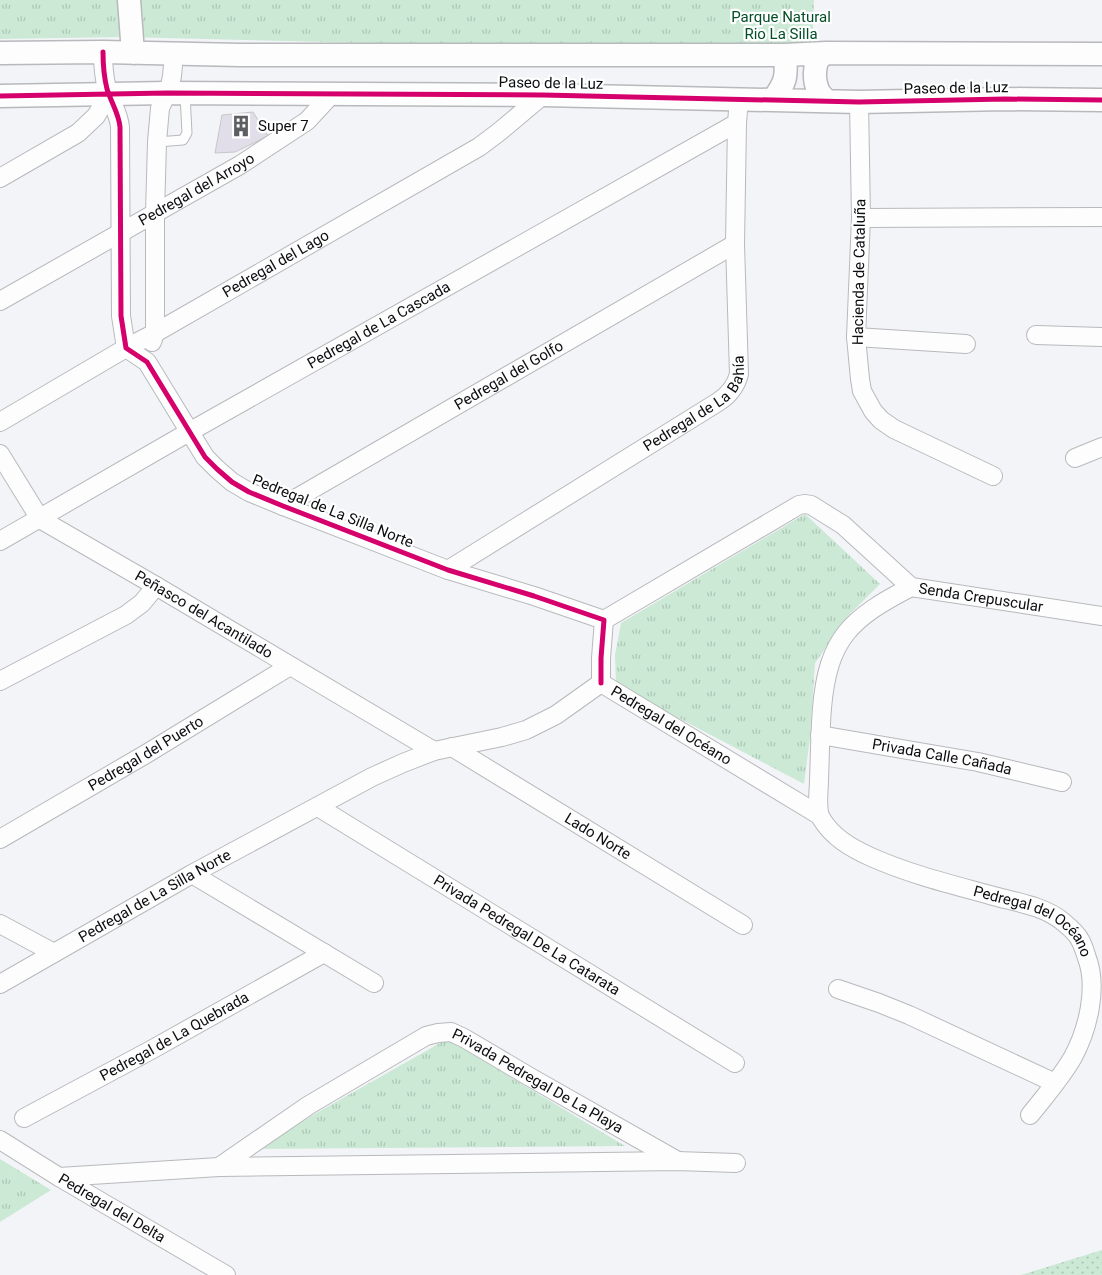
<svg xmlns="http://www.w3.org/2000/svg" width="1102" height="1275" font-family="Roboto,sans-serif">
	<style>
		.grass { fill: url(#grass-dots) }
		.park { fill: url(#park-tufts) }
		.building { fill: #e1deea; stroke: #c6c7ca }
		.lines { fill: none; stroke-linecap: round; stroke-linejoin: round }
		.service-casing { stroke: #b8b9bc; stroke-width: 11 }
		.minor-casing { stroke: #b8b9bc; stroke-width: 20 }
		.tertiary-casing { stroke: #b8b9bc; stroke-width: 25 }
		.service { stroke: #fdfdfe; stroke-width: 9 }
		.minor { stroke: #fdfdfe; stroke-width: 18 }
		.tertiary { stroke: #fdfdfe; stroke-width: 22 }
		.cycleway-casing { stroke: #fff; stroke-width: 8 }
		.cycleway { stroke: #d6006c; stroke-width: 5 }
		.labels { text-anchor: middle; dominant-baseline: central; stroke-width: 4.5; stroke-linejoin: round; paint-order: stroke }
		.park-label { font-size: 15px; fill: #034e26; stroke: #fff }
		.street-label { font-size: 15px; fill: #0c0d0f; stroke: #fff }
		.poi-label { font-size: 15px; fill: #0c0d0f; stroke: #fff; text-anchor: start }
	</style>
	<defs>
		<pattern id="grass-dots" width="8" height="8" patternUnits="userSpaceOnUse" patternTransform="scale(1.25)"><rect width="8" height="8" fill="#cbe9d5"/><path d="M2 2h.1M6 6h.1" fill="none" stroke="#adc7b6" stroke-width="1.8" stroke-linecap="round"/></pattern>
		<pattern id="park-tufts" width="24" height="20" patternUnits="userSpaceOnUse" patternTransform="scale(1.25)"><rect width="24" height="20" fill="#cbe9d5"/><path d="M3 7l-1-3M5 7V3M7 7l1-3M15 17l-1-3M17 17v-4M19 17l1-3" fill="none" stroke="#adc7b6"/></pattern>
	</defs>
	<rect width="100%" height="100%" fill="#f3f4f8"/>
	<path class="grass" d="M1102 1250V1275H1021Z"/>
	<path class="park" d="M0 0H814L812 54 124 37 0 39Z
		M805 514 880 584 848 616 815 663 810 738 804 784 616 685 615 655 621 623Z
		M447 1039 625 1146 253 1149Z
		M0 1159 51 1190 0 1222Z"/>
	<path class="building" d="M253 112 268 136 235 152 215 153 222 115Z"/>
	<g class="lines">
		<g class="service-casing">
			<path id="service" d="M157 142 183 140 187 133 185 95"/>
		</g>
		<g class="minor-casing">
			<g id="minor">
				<path d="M103 52C103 65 104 77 107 89 111 102 119 114 120 127L121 316 126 348 147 362 205 457 217 469 232 482 249 492 283 506 448 570 534 596 604 620 601 658V683"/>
				<path d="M859 102 861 218 856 337 860 379 862 391 873 411 881 420 894 429 993 476"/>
				<path d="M0 178 78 133 96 116 109 94"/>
				<path d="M861 218 1102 217"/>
				<path id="s1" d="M0 301 240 165 307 121 331 95"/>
				<path d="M1036 335 1102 337"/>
				<path d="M856 337 966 344"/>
				<path d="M152 342 155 333V213L157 142 160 108 170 86 172 76 174 54"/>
				<path id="s2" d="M0 422 126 348 155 333 479 147 499 132 543 95"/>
				<path id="s3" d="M0 454 40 519 156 586 434 751"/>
				<path d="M1075 458 1102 447"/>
				<path id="s4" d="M283 506 735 244"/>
				<path id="s5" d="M0 541 189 432 737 123 739 99"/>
				<path id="s6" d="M448 570 718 402C729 395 736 386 739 374L735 244 737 123"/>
				<path id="s7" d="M911 587C851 618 828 638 822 708 820 732 820 756 819 780 819 790 816 809 821 818 832 837 851 848 871 857 909 874 950 884 990 895 1014 902 1042 905 1062 921 1068 926 1077 933 1080 940 1083 945 1085 952 1087 958 1098 988 1088 1029 1073 1057 1061 1078 1045 1096 1030 1115"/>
				<path id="s8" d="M604 620 799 505 805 504 811 505 843 525 911 587 1102 616"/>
				<path d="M0 681 126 615 142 603 156 586"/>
				<path id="s9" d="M601 683 819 815"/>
				<path id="s10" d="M820 735 978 762 1062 782"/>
				<path id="s11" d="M452 747 743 925"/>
				<path id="s12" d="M318 807 735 1063"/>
				<path id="s13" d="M0 839 146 754 290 666"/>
				<path d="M192 874 374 983"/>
				<path d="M0 924 54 953"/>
				<path id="s14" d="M0 984 192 874 372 777 403 763 434 751 502 737 526 730 556 715 601 683"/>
				<path d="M838 989 879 1003 909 1015 1055 1083"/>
				<path id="s15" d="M24 1118 151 1050 324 953"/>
				<path id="s16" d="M0 1140 59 1177 226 1275"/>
				<path id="s17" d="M219 1167 309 1105 426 1036 438 1033 451 1032 464 1038 530 1077 676 1160"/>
				<path d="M59 1177 219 1167 677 1161 736 1163"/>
			</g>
		</g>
		<g class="tertiary-casing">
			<path id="tertiary" d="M129 0 133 53
				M0 53 103 52 240 55H785L826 53 1102 54
				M826 53C825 54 820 57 819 58 814 65 814 80 817 87 818 93 823 97 827 101
				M0 96 167 93 543 95 859 102 1005 99 1102 100
				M773 100C786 82 787 77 785 55"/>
		</g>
		<use href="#service" class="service"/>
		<use href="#minor" class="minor"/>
		<use href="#tertiary" class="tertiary"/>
		<g class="cycleway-casing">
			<path id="cycleway" d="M103 52C103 65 104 77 107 89 111 102 119 114 120 127L121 316 126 348 147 362 205 457 217 469 232 482 249 492 283 506 448 570 534 596 604 620 601 658V683
				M0 96 167 93 543 95 859 102 1005 99 1102 100"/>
		</g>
		<use href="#cycleway" class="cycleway"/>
	</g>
	<defs>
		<g id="building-bare" transform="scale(1.725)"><path d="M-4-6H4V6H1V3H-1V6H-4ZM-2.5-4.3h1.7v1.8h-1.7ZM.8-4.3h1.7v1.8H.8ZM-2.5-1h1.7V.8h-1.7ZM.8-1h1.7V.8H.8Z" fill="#5d5e61" stroke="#fff" stroke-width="2.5" paint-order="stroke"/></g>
	</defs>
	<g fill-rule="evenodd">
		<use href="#building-bare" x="241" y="126"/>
	</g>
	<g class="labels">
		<g class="park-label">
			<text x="781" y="17">Parque Natural<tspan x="781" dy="17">Rio La Silla</tspan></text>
		</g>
		<g class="street-label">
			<text transform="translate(551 83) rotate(1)">Paseo de la Luz</text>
			<text transform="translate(956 88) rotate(-1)">Paseo de la Luz</text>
			<text stroke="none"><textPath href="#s1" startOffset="226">Pedregal del Arroyo</textPath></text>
			<text stroke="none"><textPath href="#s2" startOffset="318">Pedregal del Lago</textPath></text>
			<text transform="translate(859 272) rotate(-89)">Hacienda de Cataluña</text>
			<text stroke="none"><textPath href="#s5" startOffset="436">Pedregal de La Cascada</textPath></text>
			<text stroke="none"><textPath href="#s4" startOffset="261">Pedregal del Golfo</textPath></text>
			<text stroke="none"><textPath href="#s6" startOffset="302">Pedregal de La Bahía</textPath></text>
			<text transform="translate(333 511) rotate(22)">Pedregal de La Silla Norte</text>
			<text stroke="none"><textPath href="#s8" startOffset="439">Senda Crepuscular</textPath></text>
			<text stroke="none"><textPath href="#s3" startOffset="266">Peñasco del Acantilado</textPath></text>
			<text stroke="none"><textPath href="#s9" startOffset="82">Pedregal del Océano</textPath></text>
			<text stroke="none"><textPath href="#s13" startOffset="169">Pedregal del Puerto</textPath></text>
			<text stroke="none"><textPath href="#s10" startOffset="124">Privada Calle Cañada</textPath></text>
			<text stroke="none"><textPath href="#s11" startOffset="171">Lado Norte</textPath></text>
			<text stroke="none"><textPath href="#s14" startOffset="178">Pedregal de La Silla Norte</textPath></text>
			<text stroke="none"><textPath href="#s7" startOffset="512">Pedregal del Océano</textPath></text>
			<text stroke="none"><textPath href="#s12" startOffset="245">Privada Pedregal De La Catarata</textPath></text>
			<text stroke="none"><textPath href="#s15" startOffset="171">Pedregal de La Quebrada</textPath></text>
			<text stroke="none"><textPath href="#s17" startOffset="370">Privada Pedregal De La Playa</textPath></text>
			<text stroke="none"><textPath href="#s16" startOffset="131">Pedregal del Delta</textPath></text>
		</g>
		<g class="poi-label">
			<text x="258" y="126">Super 7</text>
		</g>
	</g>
</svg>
